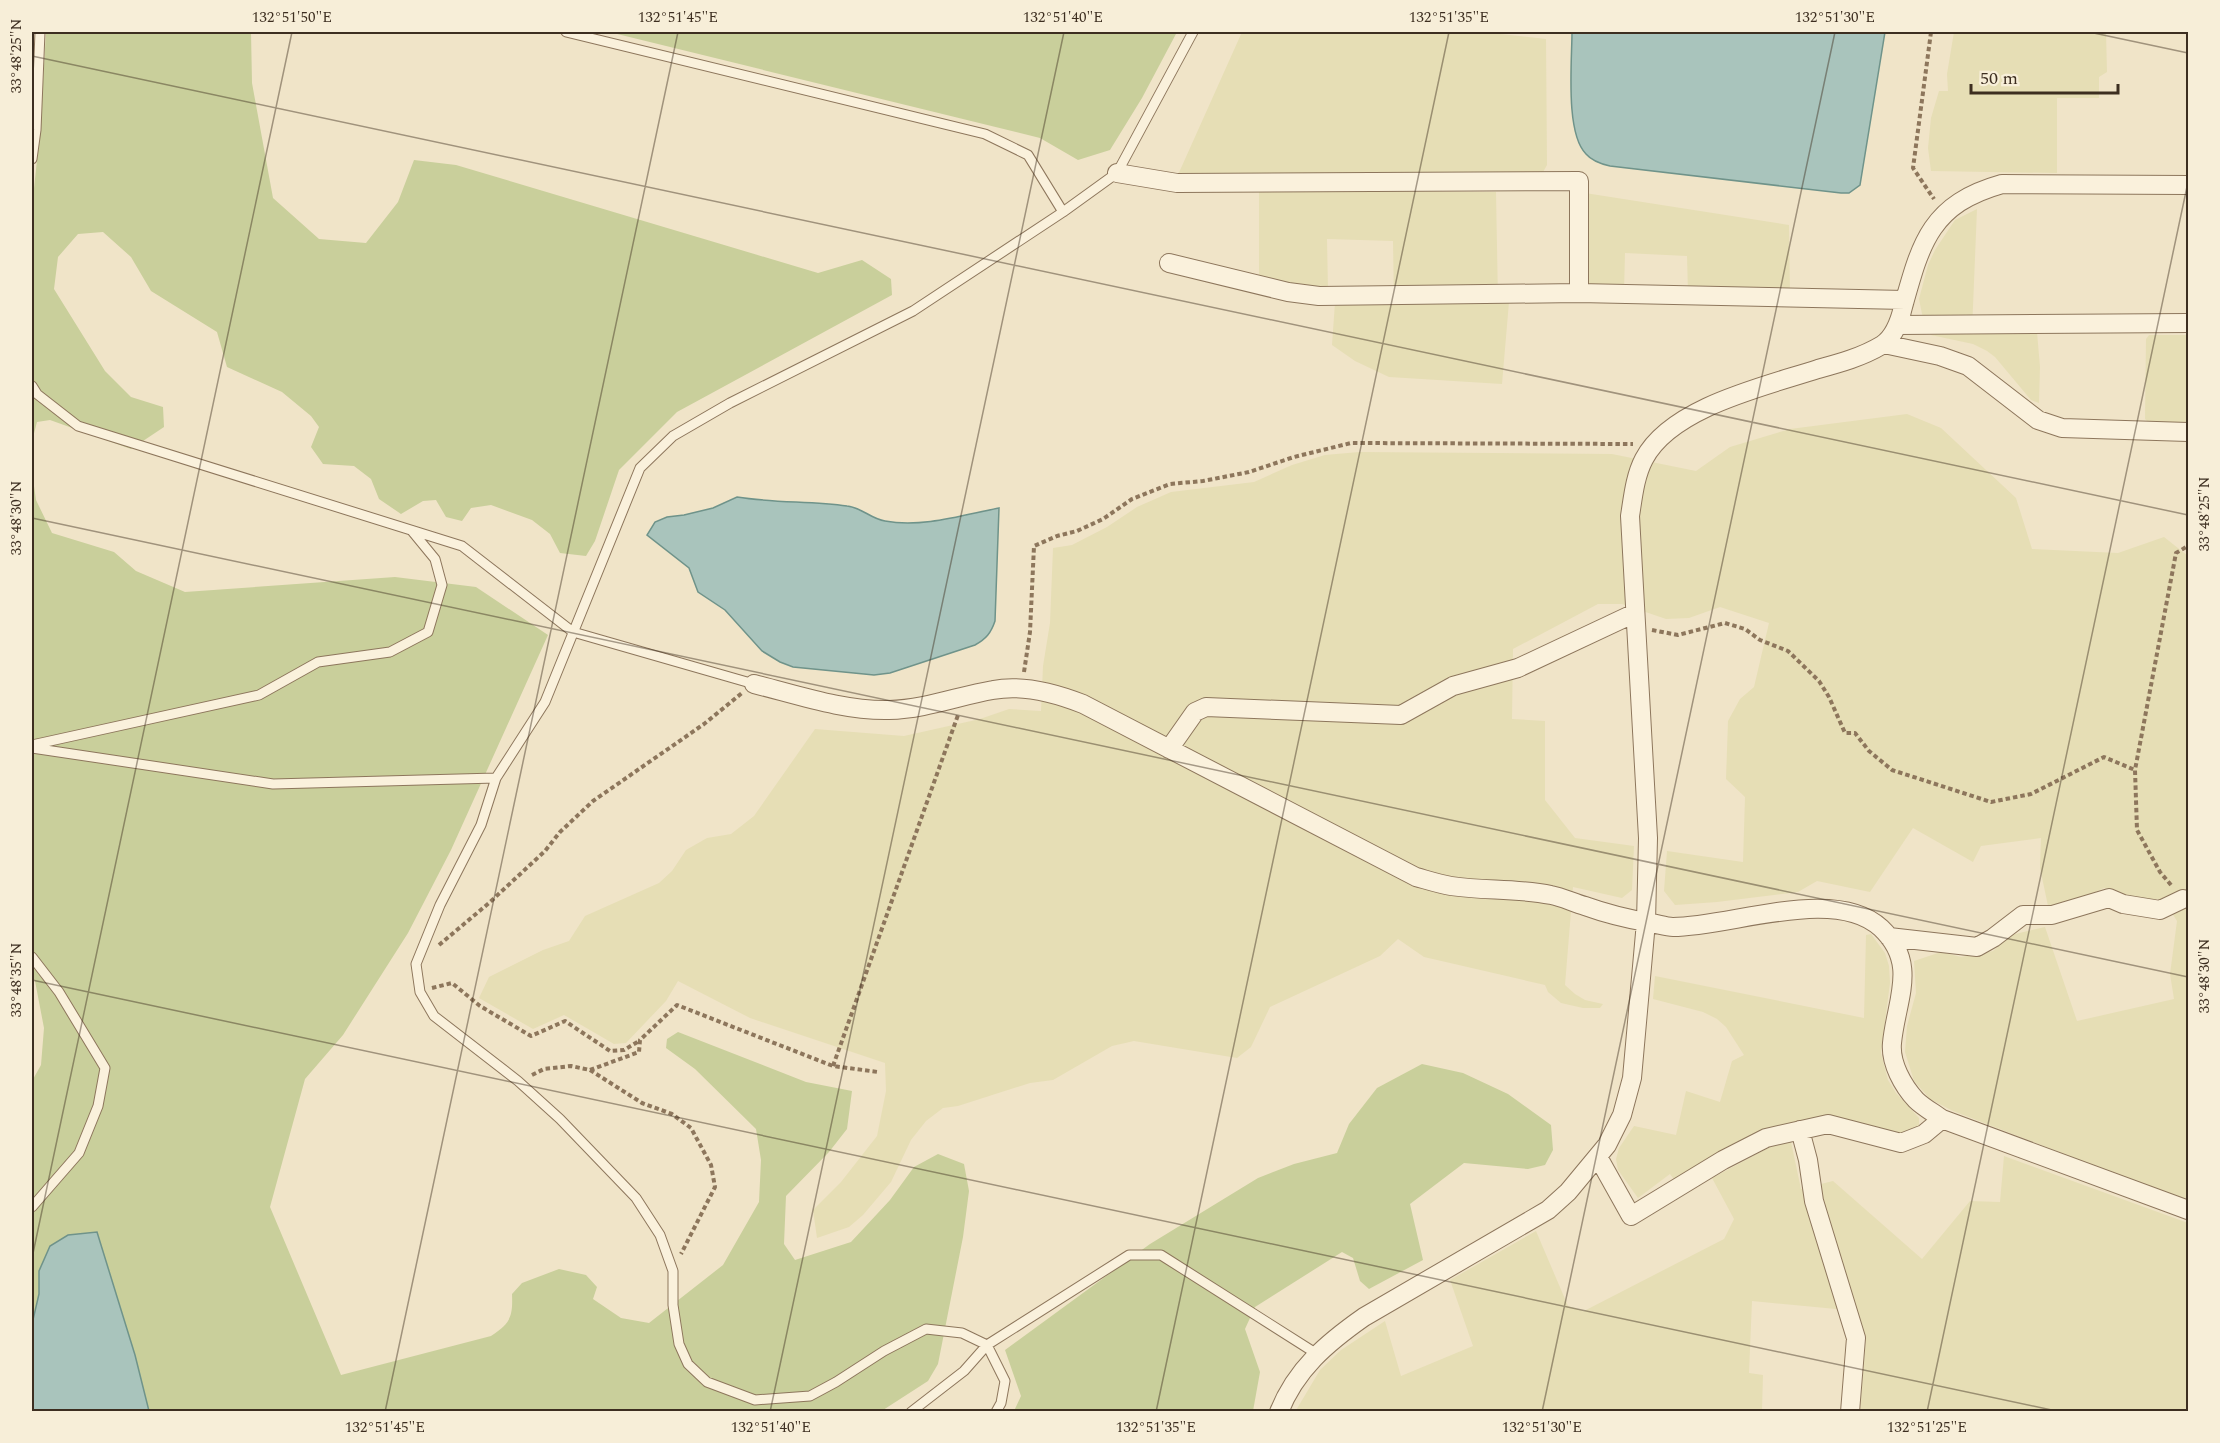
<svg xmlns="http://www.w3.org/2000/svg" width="2220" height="1443" font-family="Spectral,serif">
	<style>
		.farmland { fill: #e6deb5 }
		.green { fill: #c9cf9b }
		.water { fill: #a9c4bc; stroke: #6f938a; stroke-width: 1.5 }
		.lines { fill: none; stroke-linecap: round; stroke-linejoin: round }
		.service-casing { stroke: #8d765c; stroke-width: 11 }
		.minor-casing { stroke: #8d765c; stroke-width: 20 }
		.path { stroke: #8d765c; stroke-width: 4; stroke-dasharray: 4.5 3; stroke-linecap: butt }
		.service { stroke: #faf1dc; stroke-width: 9 }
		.minor { stroke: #faf1dc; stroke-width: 18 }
		.ticks { fill: none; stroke: #3d2e20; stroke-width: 1.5; stroke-opacity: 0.45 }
		.neatline { fill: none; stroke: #3d2e20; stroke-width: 2 }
		.ticks-label { font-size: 15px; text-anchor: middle; fill: #3d2e20 }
	</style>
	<rect width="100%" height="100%" fill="#f0e4c8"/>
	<path class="farmland" d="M1242 32H1482L1546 39 1547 165 1543 172 1537 175 1177 177Z
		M1954 32H2106L2107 72 2099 77V98H2057V173L1931 171 1928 148 1931 118 1939 91H1948L1947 74Z
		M1259 191 1496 192 1498 301 1509 302 1502 384 1389 377 1355 361 1332 345 1335 303 1394 304 1393 241 1327 239 1328 290H1313L1259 277Z
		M1585 193 1789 225 1790 294 1688 293 1687 256 1625 253 1624 291 1585 286Z
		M1977 209 1972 331 2037 332 2040 367 2039 403 2031 400 1995 357 1987 351 1973 344 1931 335 1922 314 1919 299 1928 265 1935 250 1955 220Z
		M2149 335H2188V423L2148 422 2145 419 2146 339Z
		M1907 414 1941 428 2016 498 2032 549 2118 553 2164 537 2188 556V1202L1953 1111 1930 1099 1914 1081 1905 1052 1907 1026 1916 993 1914 961 1941 952 1961 957 1993 951 2011 935 2045 927 2077 1021 2174 999 2170 974 2177 921 2163 899H2133L2104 888 2077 901 2048 906 2040 868 2041 838 1981 846 1973 862 1913 828 1870 892 1817 881 1798 892 1717 902 1675 905 1664 891 1667 851 1743 862 1745 797 1726 779 1728 721 1740 699 1754 687 1769 623 1720 607 1689 618 1666 619 1622 604H1598L1513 649 1512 719 1545 721V800L1575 838 1634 846 1632 890 1622 898 1573 887 1565 985 1575 994 1585 1000 1603 1004 1600 1008H1583L1561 1003 1548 992 1545 985 1424 957 1398 939 1380 956 1270 1007 1251 1047 1237 1058 1134 1041 1112 1046 1053 1080 1030 1083 958 1106 943 1108 926 1121 911 1140 891 1182 863 1215 849 1227 817 1238 813 1210 841 1182 877 1136 886 1091 885 1063 750 1018 678 981 666 1001 626 1043 614 1044 564 1015 533 1029 479 998 489 977 543 950 569 941 585 916 659 883 672 871 686 850 707 838 731 834 754 816 815 729 904 736 980 719 1009 709 1041 711 1043 666 1050 623 1053 548 1072 545 1107 527 1137 507 1171 492 1254 482 1292 465 1325 455 1359 452 1612 454 1696 471 1730 447 1790 429Z
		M1871 934 1885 953 1889 966 1890 983 1881 1053 1888 1080 1896 1093 1919 1118V1125L1916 1130 1905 1134H1894L1827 1116 1675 1181 1670 1174 1638 1198 1618 1170 1616 1159 1619 1148 1634 1126 1676 1135 1686 1091 1720 1102 1732 1061 1744 1055 1726 1027 1717 1019 1703 1012 1653 999 1655 976 1864 1018 1866 935Z
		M1791 1142 1801 1189 1833 1181 1922 1259 1970 1201 2000 1202 2004 1156 2188 1223V1411H1860L1866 1338 1857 1311 1752 1301 1749 1373 1763 1375 1762 1411 1295 1412 1320 1370 1341 1350 1385 1321 1401 1376 1473 1346 1450 1280 1536 1231 1568 1306 1584 1311 1724 1239 1734 1219 1712 1178 1770 1147Z"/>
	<path class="green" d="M46 32H251L252 83 273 198 319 239 366 243 398 202 414 160 456 165 818 273 862 260 891 279 892 295 677 412 619 470 595 541 586 556 560 553 550 534 532 520 491 505 471 508 462 521 446 517 436 500 423 501 401 514 379 499 371 479 354 466 323 464 311 447 319 427 311 416 282 392 227 367 217 332 151 291 131 257 103 232 78 234 58 257 54 289 105 371 131 397 163 407 164 427 131 449 50 420 37 422 32 441V207L40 132Z
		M609 32H1177L1142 98 1110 150 1078 160 1040 138Z
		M32 472 36 500 52 533 114 552 136 571 185 592 395 577 476 587 548 635 451 850 408 933 343 1035 305 1079 270 1207 341 1375 491 1336C510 1323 513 1318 512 1294L522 1283 559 1269 586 1275 597 1287 593 1299 621 1318 649 1323 723 1265 759 1202 761 1160 756 1129 695 1069 666 1048 667 1039 678 1032 806 1082 852 1091 847 1129 829 1152 786 1196 784 1244 795 1260 851 1242 890 1200 914 1167 938 1154 964 1164 969 1191 963 1237 938 1364 928 1381 880 1412 32 1411V1081L41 1065 44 1028 35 981 32 977Z
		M1422 1064 1463 1073 1508 1094 1551 1125 1553 1150 1545 1165 1528 1169 1464 1163 1410 1204 1423 1260 1369 1289 1360 1281 1353 1258 1342 1252 1255 1307 1245 1329 1260 1372 1253 1411H1014L1021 1396 1005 1350 1150 1244 1258 1178 1294 1164 1337 1153 1349 1124 1377 1088Z"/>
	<path class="water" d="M1572 32H1885L1860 185 1849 193H1841L1610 166C1601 164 1592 161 1586 154 1565 133 1572 61 1572 32Z
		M737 497C774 503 811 501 847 506 861 507 871 519 885 521 922 528 963 515 999 508L995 621C991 633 986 639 975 645L890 673 874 675 793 667 780 662 762 651 725 610 698 592 689 568 647 535 655 522 667 517 684 515 713 508Z
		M97 1232 135 1355 149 1411H32V1324L39 1294V1271L50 1246 68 1235Z"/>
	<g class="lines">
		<g class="service-casing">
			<path id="service" d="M566 32 985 134 1028 155 1063 212
				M32 159 36 130 40 32
				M32 386 37 394 78 426 462 546 573 632 754 684
				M32 745 259 695 318 662 390 652 428 632 442 585 435 559 412 531
				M32 748 273 784 496 778
				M32 957 59 992 105 1068 98 1106 79 1153 32 1207
				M911 1412 964 1371 987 1345 1129 1255H1161L1317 1354
				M996 1412 1001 1403 1005 1381 987 1345 962 1333 926 1329 884 1351 836 1382 810 1396 755 1400 707 1382 688 1364 679 1344 673 1305V1271L660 1235 636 1198 560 1119 518 1081 434 1016 420 992 416 964 440 905 481 825 496 778 545 702 640 468 673 436 730 403 913 311 1063 212 1117 173 1193 32"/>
		</g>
		<g class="minor-casing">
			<path id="minor" d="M1117 173 1177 183 1579 181V293
				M1169 263 1288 292 1319 296 1579 293 1905 300
				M1898 325 2188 323
				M1884 344 1940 356 1968 366 2038 420 2062 428 2188 432
				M754 684C798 695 844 711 889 710 926 709 958 696 993 690 1023 684 1055 693 1083 704L1416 877C1427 880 1439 884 1451 886 1484 891 1517 888 1551 895 1562 897 1574 903 1585 906 1607 914 1628 919 1651 923 1658 924 1666 927 1673 927 1731 927 1835 885 1881 928 1919 964 1896 1000 1892 1043 1890 1063 1903 1086 1916 1100 1923 1107 1934 1113 1942 1119L2188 1210
				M1169 749 1195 712 1206 707 1401 715 1453 686 1518 668 1635 613
				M1889 937 1977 947 1993 938 2023 915H2052L2109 898 2123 904 2160 910 2183 899
				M1800 1130 1808 1160 1814 1201 1856 1338 1850 1412
				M1598 1157 1631 1216 1723 1160 1766 1138 1828 1124 1901 1143 1924 1134 1942 1119
				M1279 1412C1296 1369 1327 1343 1364 1317L1548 1210 1568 1192 1607 1145 1622 1115 1632 1078 1646 922 1648 838 1630 516C1633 497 1635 476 1644 459 1671 407 1766 386 1818 369 1840 363 1862 357 1882 345 1894 337 1900 320 1903 307 1921 242 1931 204 2002 184L2188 185"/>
		</g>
		<path class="path" d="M1931 32 1913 168 1934 199
			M1652 630 1678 635 1725 623 1745 629 1760 640 1788 651 1819 681 1829 697 1845 733H1855L1869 751 1892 770 1991 802 2031 794 2104 757 2135 770
			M1024 672 1030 632 1034 546 1057 536 1077 531 1103 519 1132 499 1170 484 1203 481 1249 472 1294 457 1351 443 1633 444
			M2171 885 2160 872 2137 830 2135 770 2176 553 2188 546
			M439 945 489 903 545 851 560 832 593 801 704 724 742 693
			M432 988 452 983 480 1006 531 1036 565 1021 610 1051 624 1050 639 1041
			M833 1066 958 715
			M590 1070 639 1052 640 1040 677 1005 833 1066 878 1072
			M532 1075 544 1069 571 1066 590 1070 642 1103 672 1114 691 1128 711 1165 715 1187 681 1254"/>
		<use href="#service" class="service"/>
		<use href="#minor" class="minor"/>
	</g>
	<path class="ticks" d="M2089 32 2188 53M32 56 2188 515M32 518 2188 977M32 980 2061 1412M32 1258 292 32M385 1412 678 32M770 1412 1064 32M1156 1412 1449 32M1542 1412 1835 32M1927 1412 2188 182"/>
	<rect width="2220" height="1443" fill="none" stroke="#f7eed8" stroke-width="66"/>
	<path d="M1971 84v9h147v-9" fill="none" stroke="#3d2e20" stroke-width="3"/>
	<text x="1980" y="84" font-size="18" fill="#3d2e20" stroke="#f7eed8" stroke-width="4.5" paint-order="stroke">50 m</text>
	<rect x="33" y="33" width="2154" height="1377" class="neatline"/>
	<g class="ticks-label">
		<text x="292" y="22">132°51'50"E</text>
		<text x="678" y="22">132°51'45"E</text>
		<text x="1063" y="22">132°51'40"E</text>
		<text x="1449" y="22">132°51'35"E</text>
		<text x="1835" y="22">132°51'30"E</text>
		<text transform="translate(16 56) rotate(-90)" y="5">33°48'25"N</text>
		<text transform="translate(2204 514) rotate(-90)" y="5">33°48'25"N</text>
		<text transform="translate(16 518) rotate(-90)" y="5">33°48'30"N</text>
		<text transform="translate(2204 976) rotate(-90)" y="5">33°48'30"N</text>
		<text transform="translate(16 980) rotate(-90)" y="5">33°48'35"N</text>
		<text x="385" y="1432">132°51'45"E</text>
		<text x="771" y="1432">132°51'40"E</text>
		<text x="1156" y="1432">132°51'35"E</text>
		<text x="1542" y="1432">132°51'30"E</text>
		<text x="1927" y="1432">132°51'25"E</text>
	</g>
</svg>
